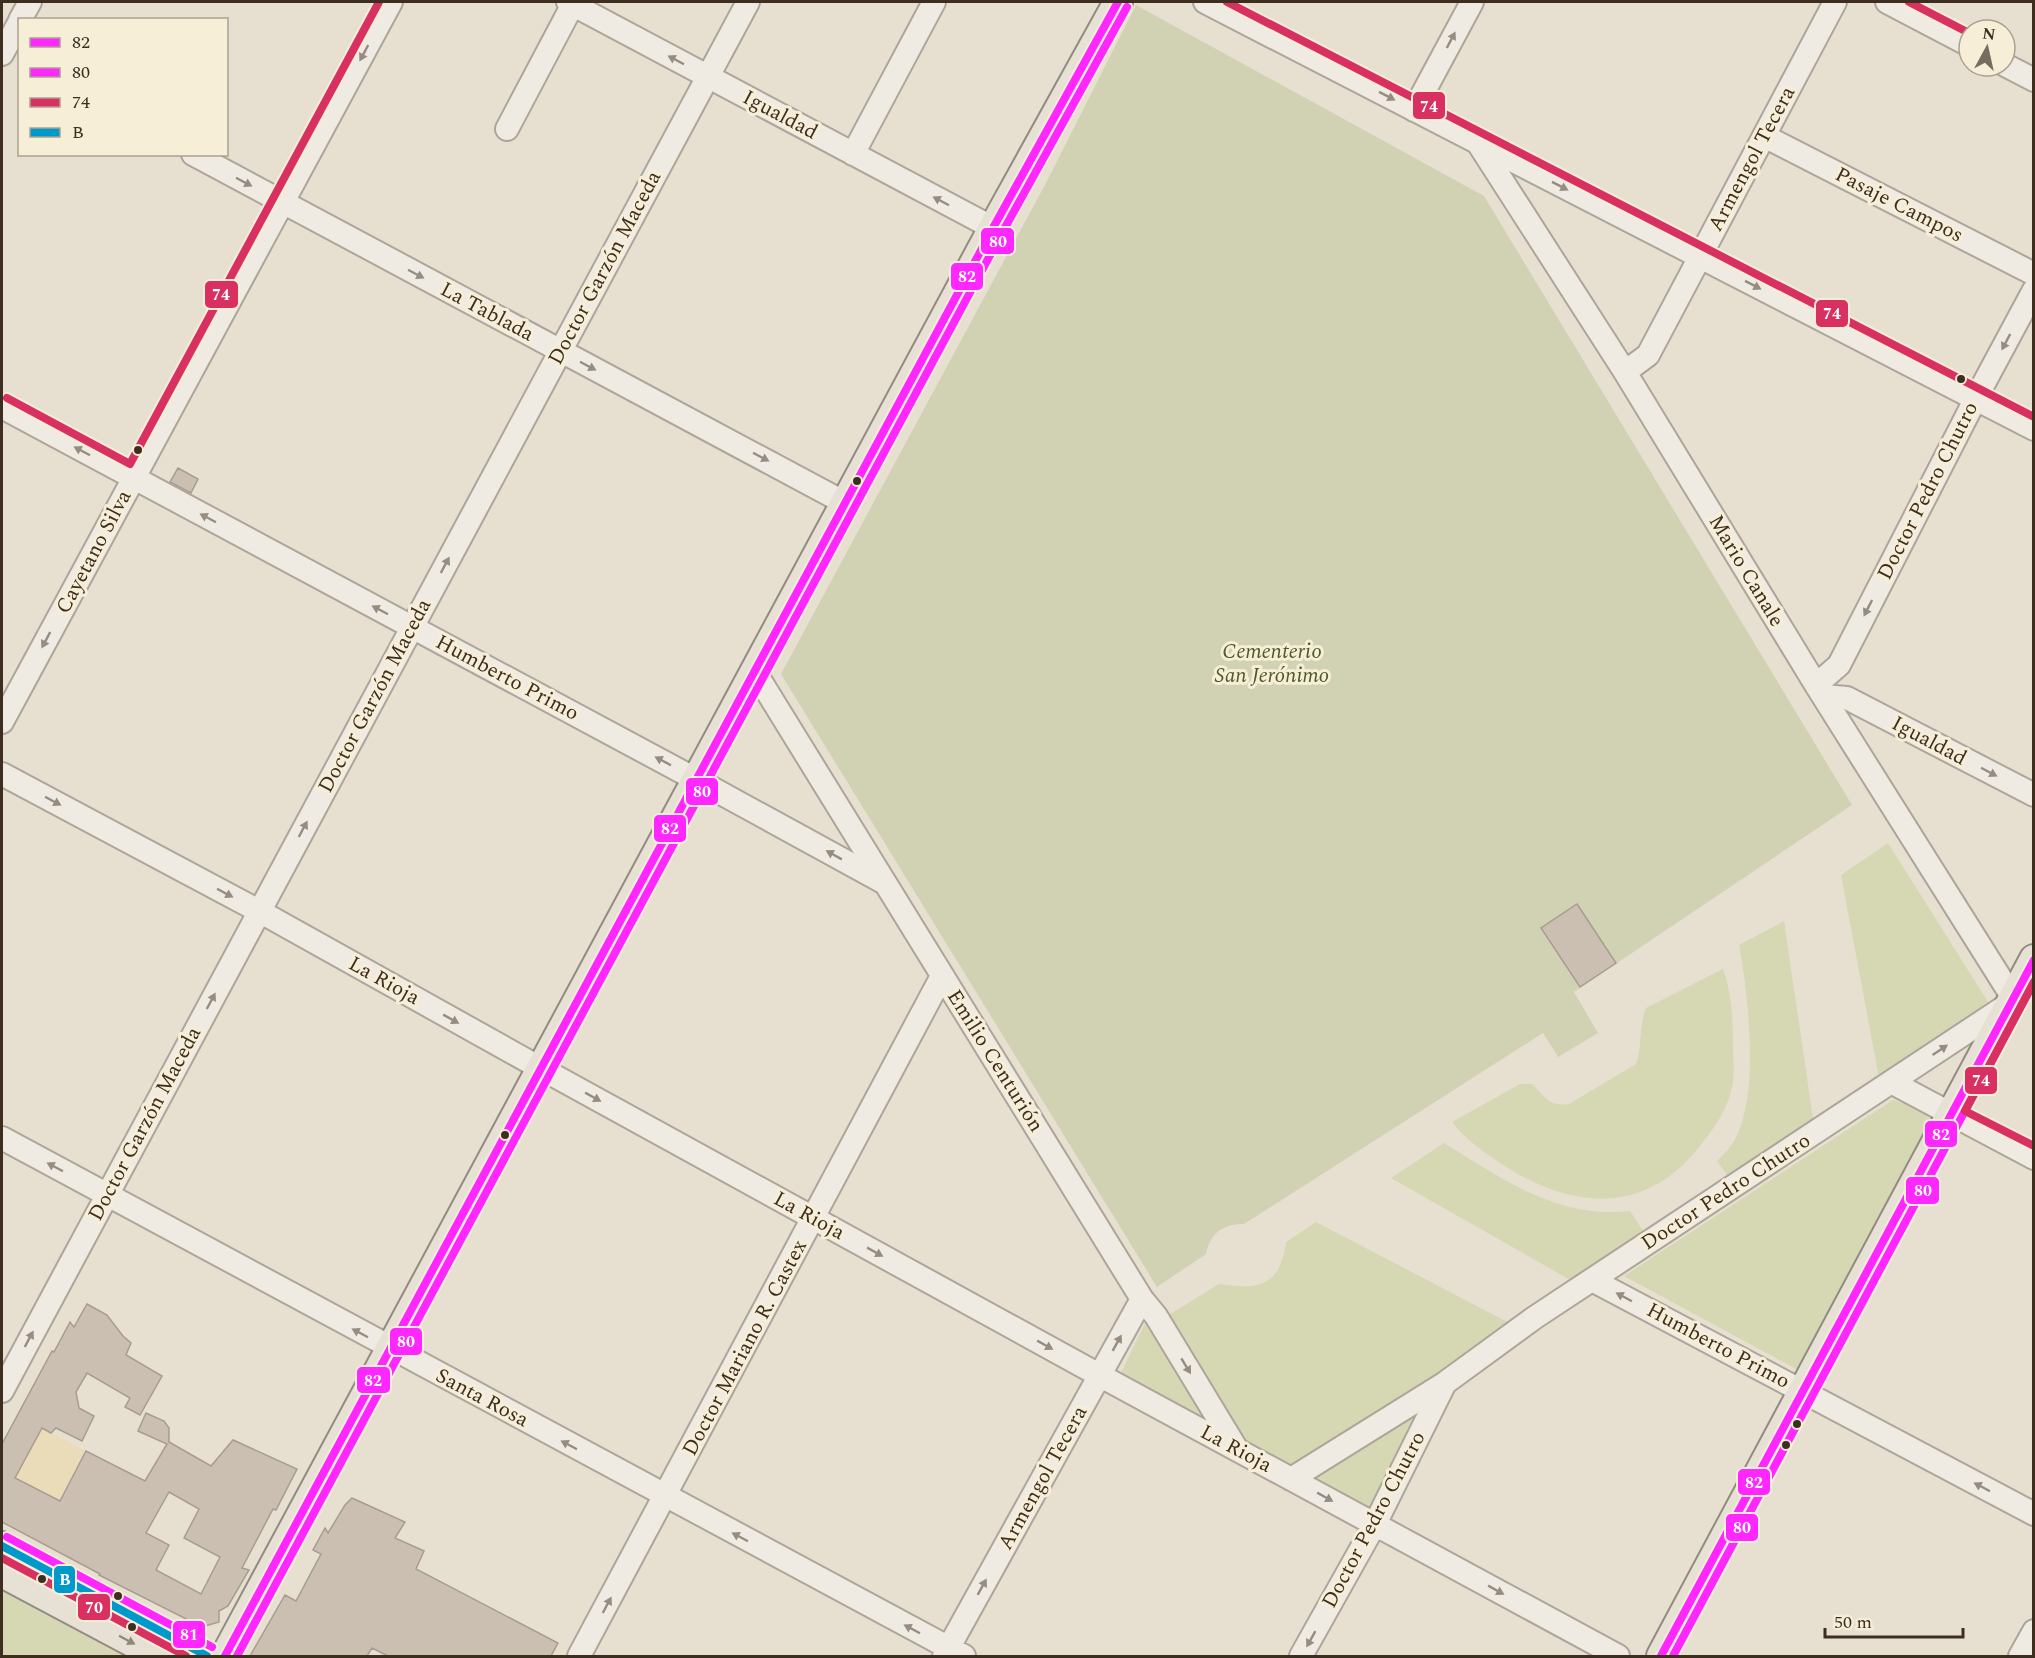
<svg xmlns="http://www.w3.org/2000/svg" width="2035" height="1658" font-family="Spectral,serif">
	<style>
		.green { fill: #d6d7b3 }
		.sand { fill: #eadcb9 }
		.cemetery { fill: #d1d1b3 }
		.building { fill: #cbbfb2; stroke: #a89c90; stroke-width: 1.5; fill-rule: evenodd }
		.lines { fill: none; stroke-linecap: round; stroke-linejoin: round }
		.minor-casing { stroke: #ada599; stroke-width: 26 }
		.major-casing { stroke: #928b80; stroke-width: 32 }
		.minor { stroke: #efebe3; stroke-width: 22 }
		.major { stroke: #e6e1d4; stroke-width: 28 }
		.bus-1-casing { stroke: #f7eed8; stroke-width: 12 }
		.bus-2-casing { stroke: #f7eed8; stroke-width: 12 }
		.bus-3-casing { stroke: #f7eed8; stroke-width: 12 }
		.bus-4-casing { stroke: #f7eed8; stroke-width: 12 }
		.bus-5-casing { stroke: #f7eed8; stroke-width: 12 }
		.bus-6-casing { stroke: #f7eed8; stroke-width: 12 }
		.bus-1 { stroke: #fe27ff; stroke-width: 8 }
		.bus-2 { stroke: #fe27ff; stroke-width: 8 }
		.bus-3 { stroke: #d93062; stroke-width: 8 }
		.bus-4 { stroke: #0099cb; stroke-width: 8 }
		.bus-5 { stroke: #d93062; stroke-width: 8 }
		.bus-6 { stroke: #fe27ff; stroke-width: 8 }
		.oneway { fill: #968c82 }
		.oneway2 { fill: #92887a }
		.bus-dot { fill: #3d2e20; stroke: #f7eed8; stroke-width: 2 }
		.labels { text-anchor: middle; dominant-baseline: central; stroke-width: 6; stroke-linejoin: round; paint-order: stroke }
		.street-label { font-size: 21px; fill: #3d2e20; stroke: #f7eed8 }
		.park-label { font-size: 21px; font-style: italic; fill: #4d5a26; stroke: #f7eed8 }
		.line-badge { stroke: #f7eed8; stroke-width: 2 }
		.badge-label { font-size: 16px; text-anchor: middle; font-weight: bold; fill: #fff }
	</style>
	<rect width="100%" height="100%" fill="#e7e0d1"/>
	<path class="green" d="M1888 843 1990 1005 1879 1078 1841 875Z
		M1784 921 1813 1118 1729 1178 1717 1161C1724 1154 1731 1147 1735 1139 1760 1095 1748 993 1739 945Z
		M1723 969C1732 994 1733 1020 1733 1046 1733 1059 1735 1074 1732 1087 1728 1109 1713 1130 1699 1147 1647 1214 1575 1210 1508 1168 1486 1154 1468 1142 1452 1122L1520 1084H1532C1546 1097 1548 1107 1569 1104L1636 1064C1643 1046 1638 1027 1646 1008Z
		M1893 1100 1936 1113 1800 1371 1624 1276Z
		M1444 1143C1503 1179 1557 1219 1630 1211L1645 1234 1572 1281 1391 1178Z
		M1316 1222 1515 1326 1291 1470 1242 1444 1167 1316 1219 1284C1244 1287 1272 1292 1282 1260 1284 1255 1285 1248 1286 1242Z
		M1146 1321 1215 1428 1119 1377Z
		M1419 1410 1372 1510 1313 1479Z
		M2 1591 123 1656H2Z"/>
	<path class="sand" d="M42 1428 86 1451 65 1493 99 1522 15 1478Z"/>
	<path class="cemetery" d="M1136 5 1484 196 1852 805 1574 992 1598 1033 1558 1057 1543 1033 1244 1224C1223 1224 1210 1233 1206 1254L1157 1287 781 674 1047 181Z"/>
	<path class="building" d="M178 468 198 479 191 493 170 482Z
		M1577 904 1616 963 1580 987 1541 928Z
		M87 1304 107 1315 123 1336 131 1343 126 1355 162 1376 140 1415 125 1407 130 1398 87 1373 76 1392 79 1408 94 1416 82 1441 56 1428 51 1433 42 1428 15 1478 60 1501 86 1451 145 1481 167 1444 138 1431 146 1413 164 1421 169 1428V1442L211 1466 233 1440 297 1469 276 1510 273 1509 242 1568 249 1570 228 1606 219 1611V1622L202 1627 99 1575 100 1574 2 1522V1444L52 1351 54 1352 70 1322 74 1327ZM169 1492 199 1509 184 1538 220 1557 201 1594 156 1570 169 1545 146 1533Z
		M352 1498 405 1522 395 1538 424 1551 416 1569 558 1643 551 1656H388L372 1648 367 1656H250L285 1595 296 1601 321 1554 313 1550 325 1528 328 1533 345 1505Z"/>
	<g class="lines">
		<g class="minor-casing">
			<path id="minor" d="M568 2 993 228
				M1205 2 2034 429
				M1887 2 1969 45
				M20 20 30 2
				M2 54 20 21
				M2005 65 2034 80
				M1414 110 1472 2
				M507 129 573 4
				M1764 136 2034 274
				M1478 143 1625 372 1816 685 2013 998
				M193 154 845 503
				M853 154 934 2
				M1625 372 1648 355 1835 2
				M2 407 697 780 885 883
				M755 672 1142 1299 1156 1316 1236 1448
				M1816 685 1839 665 1976 398 2034 290
				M1823 696 1847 698 2034 795
				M2 722 391 2
				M2 774 259 911 542 1069 1099 1375 1618 1656
				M1891 1082 2034 1158
				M2 1138 964 1656
				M1592 1280 2034 1514
				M2 1391 748 2
				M1291 1479 1445 1383 1534 1318 2009 1004
				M579 1656 942 976
				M944 1656 1142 1299
				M1301 1656 1375 1524 1445 1383
				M2020 1656 2034 1631"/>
		</g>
		<g class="major-casing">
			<path id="major" d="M2 1546 207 1656
				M2 1573 158 1656
				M225 1656 993 228 1118 2
				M1661 1656 2034 959"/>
		</g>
		<use href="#minor" class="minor"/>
		<use href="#major" class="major"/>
		<g class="bus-1-casing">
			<path id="bus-1" d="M225 1656 993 228 1118 2
				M1661 1656 2034 960"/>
		</g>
		<g class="bus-2-casing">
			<path id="bus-2" d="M237 1656 1002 233 1127 7
				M1673 1656 2034 982"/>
		</g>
		<g class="bus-3-casing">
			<path id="bus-3" d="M1227 2 2034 417
				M1909 2 1969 33
				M7 398 130 464 379 2
				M2034 982 1965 1111 2034 1146"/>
		</g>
		<g class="bus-4-casing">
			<path id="bus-4" d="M2 1546 207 1656"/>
		</g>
		<g class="bus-5-casing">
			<path id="bus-5" d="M2 1558 186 1656"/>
		</g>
		<g class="bus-6-casing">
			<path id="bus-6" d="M7 1537 212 1647"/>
		</g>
		<use href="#bus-1" class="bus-1"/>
		<use href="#bus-2" class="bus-2"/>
		<use href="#bus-3" class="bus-3"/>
		<use href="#bus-4" class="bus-4"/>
		<use href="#bus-5" class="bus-5"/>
		<use href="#bus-6" class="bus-6"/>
	</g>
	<defs><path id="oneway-solid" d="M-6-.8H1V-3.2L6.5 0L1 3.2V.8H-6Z" transform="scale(1.5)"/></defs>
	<g class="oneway">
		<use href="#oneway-solid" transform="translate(1451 40) rotate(-62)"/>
		<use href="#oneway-solid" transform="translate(364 53) rotate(118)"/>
		<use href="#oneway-solid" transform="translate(676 60) rotate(-152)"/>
		<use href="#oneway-solid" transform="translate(1387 96) rotate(27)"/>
		<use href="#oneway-solid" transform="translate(244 182) rotate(28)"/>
		<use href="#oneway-solid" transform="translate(1560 186) rotate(27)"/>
		<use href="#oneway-solid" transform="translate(941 201) rotate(-152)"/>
		<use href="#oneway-solid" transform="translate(416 274) rotate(28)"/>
		<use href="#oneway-solid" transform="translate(1753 285) rotate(27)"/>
		<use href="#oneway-solid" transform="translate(2006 342) rotate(118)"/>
		<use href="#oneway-solid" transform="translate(588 366) rotate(28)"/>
		<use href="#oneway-solid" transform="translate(82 451) rotate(-152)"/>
		<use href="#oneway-solid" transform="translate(761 457) rotate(28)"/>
		<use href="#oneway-solid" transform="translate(208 518) rotate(-152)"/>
		<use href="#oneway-solid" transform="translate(445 565) rotate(-62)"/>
		<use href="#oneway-solid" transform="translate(1868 608) rotate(117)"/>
		<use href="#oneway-solid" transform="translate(380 610) rotate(-152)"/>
		<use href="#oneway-solid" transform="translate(46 640) rotate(118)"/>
		<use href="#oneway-solid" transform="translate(663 761) rotate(-152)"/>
		<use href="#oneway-solid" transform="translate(1989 772) rotate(28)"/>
		<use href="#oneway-solid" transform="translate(53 801) rotate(28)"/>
		<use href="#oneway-solid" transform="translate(303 829) rotate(-62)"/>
		<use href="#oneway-solid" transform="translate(834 855) rotate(-151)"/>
		<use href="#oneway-solid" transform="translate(225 893) rotate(28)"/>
		<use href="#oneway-solid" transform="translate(211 1001) rotate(-62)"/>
		<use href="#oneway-solid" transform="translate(451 1019) rotate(29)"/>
		<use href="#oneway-solid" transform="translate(1940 1050) rotate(-34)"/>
		<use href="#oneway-solid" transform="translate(593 1097) rotate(29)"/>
		<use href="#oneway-solid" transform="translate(55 1167) rotate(-152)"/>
		<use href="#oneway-solid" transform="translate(875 1252) rotate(29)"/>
		<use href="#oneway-solid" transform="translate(1624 1297) rotate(-152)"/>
		<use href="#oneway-solid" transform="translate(360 1333) rotate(-152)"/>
		<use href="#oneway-solid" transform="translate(29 1339) rotate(-62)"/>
		<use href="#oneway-solid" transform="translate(1117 1343) rotate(-61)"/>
		<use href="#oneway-solid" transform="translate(1045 1345) rotate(29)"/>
		<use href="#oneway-solid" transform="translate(1186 1366) rotate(59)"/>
		<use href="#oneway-solid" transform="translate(569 1445) rotate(-152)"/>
		<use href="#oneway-solid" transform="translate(1982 1487) rotate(-152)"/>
		<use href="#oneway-solid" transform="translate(1325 1497) rotate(29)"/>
		<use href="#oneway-solid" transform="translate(740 1537) rotate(-152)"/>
		<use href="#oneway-solid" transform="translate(982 1587) rotate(-61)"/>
		<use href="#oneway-solid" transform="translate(1496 1590) rotate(29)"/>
		<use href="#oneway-solid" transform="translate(607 1605) rotate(-62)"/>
		<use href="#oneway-solid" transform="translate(912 1629) rotate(-152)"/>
		<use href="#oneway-solid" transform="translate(1311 1639) rotate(119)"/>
	</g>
	<use class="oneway2" href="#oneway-solid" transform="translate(127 1640) rotate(28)"/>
	<g class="bus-dot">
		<circle cx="1961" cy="379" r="5"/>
		<circle cx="138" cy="450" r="5"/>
		<circle cx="857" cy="481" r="5"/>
		<circle cx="505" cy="1135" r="5"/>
		<circle cx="1797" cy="1424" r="5"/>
		<circle cx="1786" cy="1445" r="5"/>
		<circle cx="42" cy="1579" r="5"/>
		<circle cx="118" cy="1596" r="5"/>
		<circle cx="132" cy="1627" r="5"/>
	</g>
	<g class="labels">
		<g class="street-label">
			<text transform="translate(780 115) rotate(28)">Igualdad</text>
			<text transform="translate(1752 159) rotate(-62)">Armengol Tecera</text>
			<text transform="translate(1899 205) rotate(27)">Pasaje Campos</text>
			<text transform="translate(605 268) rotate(-62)">Doctor Garzón Maceda</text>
			<text transform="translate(487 312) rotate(28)">La Tablada</text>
			<text transform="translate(1928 491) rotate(-63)">Doctor Pedro Chutro</text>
			<text transform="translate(94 552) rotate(-62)">Cayetano Silva</text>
			<text transform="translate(1746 571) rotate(59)">Mario Canale</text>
			<text transform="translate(507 678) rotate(28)">Humberto Primo</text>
			<text transform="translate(375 696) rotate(-62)">Doctor Garzón Maceda</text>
			<text transform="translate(1929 741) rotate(28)">Igualdad</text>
			<text transform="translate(384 981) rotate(29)">La Rioja</text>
			<text transform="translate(995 1061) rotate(58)">Emilio Centurión</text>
			<text transform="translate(145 1124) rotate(-62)">Doctor Garzón Maceda</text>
			<text transform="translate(1726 1192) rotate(-33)">Doctor Pedro Chutro</text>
			<text transform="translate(809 1216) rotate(29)">La Rioja</text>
			<text transform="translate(1718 1346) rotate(28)">Humberto Primo</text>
			<text transform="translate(745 1348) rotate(-62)">Doctor Mariano R. Castex</text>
			<text transform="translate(482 1398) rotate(28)">Santa Rosa</text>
			<text transform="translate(1236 1449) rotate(28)">La Rioja</text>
			<text transform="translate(1043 1478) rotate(-61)">Armengol Tecera</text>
			<text transform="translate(1374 1520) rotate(-62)">Doctor Pedro Chutro</text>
		</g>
		<g class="park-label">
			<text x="1272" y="652">Cementerio<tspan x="1272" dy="24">San Jerónimo</tspan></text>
		</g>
	</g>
	<g class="line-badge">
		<rect x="1412" y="91" width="34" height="29" rx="6" fill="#d93062"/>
		<rect x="980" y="227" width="35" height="28" rx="6" fill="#fe27ff"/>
		<rect x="950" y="262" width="34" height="29" rx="6" fill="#fe27ff"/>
		<rect x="204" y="280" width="35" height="29" rx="6" fill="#d93062"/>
		<rect x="1815" y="299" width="34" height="29" rx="6" fill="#d93062"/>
		<rect x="685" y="777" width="34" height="29" rx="6" fill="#fe27ff"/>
		<rect x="653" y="814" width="34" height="29" rx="6" fill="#fe27ff"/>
		<rect x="1964" y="1066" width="34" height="29" rx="6" fill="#d93062"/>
		<rect x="1924" y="1120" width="34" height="28" rx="6" fill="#fe27ff"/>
		<rect x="1905" y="1176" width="35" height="29" rx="6" fill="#fe27ff"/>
		<rect x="389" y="1327" width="34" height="29" rx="6" fill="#fe27ff"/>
		<rect x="356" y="1366" width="35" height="28" rx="6" fill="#fe27ff"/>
		<rect x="1737" y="1468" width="34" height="28" rx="6" fill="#fe27ff"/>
		<rect x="1725" y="1513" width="34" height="29" rx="6" fill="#fe27ff"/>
		<rect x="53" y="1565" width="23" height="29" rx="6" fill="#0099cb"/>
		<rect x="77" y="1593" width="34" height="28" rx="6" fill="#d93062"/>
		<rect x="172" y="1620" width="34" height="29" rx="6" fill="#fe27ff"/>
	</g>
	<g class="badge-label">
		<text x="1429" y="112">74</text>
		<text x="998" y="247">80</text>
		<text x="967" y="282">82</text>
		<text x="221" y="300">74</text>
		<text x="1832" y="319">74</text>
		<text x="702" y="797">80</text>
		<text x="670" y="834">82</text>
		<text x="1981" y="1086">74</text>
		<text x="1941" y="1140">82</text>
		<text x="1923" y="1196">80</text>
		<text x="406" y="1347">80</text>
		<text x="373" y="1386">82</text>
		<text x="1754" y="1488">82</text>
		<text x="1742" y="1533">80</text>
		<text x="65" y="1585">B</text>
		<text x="94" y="1613">70</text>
		<text x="189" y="1640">81</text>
	</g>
	<rect width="2035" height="1658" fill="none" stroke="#3d2e20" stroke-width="6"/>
	<rect x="18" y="18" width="210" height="138" fill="#f7eed8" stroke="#ada18e" stroke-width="1.5"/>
	<rect x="30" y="38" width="30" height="9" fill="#fe27ff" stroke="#ada18e" stroke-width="1.5"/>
	<text x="72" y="48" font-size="18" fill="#3d2e20">82</text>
	<rect x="30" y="68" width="30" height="9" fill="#fe27ff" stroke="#ada18e" stroke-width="1.5"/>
	<text x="72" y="78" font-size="18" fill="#3d2e20">80</text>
	<rect x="30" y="98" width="30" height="9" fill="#d93062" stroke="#ada18e" stroke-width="1.5"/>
	<text x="72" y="108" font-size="18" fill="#3d2e20">74</text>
	<rect x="30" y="128" width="30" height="9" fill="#0099cb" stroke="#ada18e" stroke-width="1.5"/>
	<text x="72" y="138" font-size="18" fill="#3d2e20">B</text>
	<g transform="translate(1987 48) rotate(8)"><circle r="28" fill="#f7eed8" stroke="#ada18e" stroke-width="1.5"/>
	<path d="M0-4.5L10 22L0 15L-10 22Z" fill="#786c5e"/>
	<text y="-9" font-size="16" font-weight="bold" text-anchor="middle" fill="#3d2e20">N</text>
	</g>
	<path d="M1825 1628v9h138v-9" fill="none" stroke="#3d2e20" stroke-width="3"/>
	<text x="1834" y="1628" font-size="18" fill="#3d2e20" stroke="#f7eed8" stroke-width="4.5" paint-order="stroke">50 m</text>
</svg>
